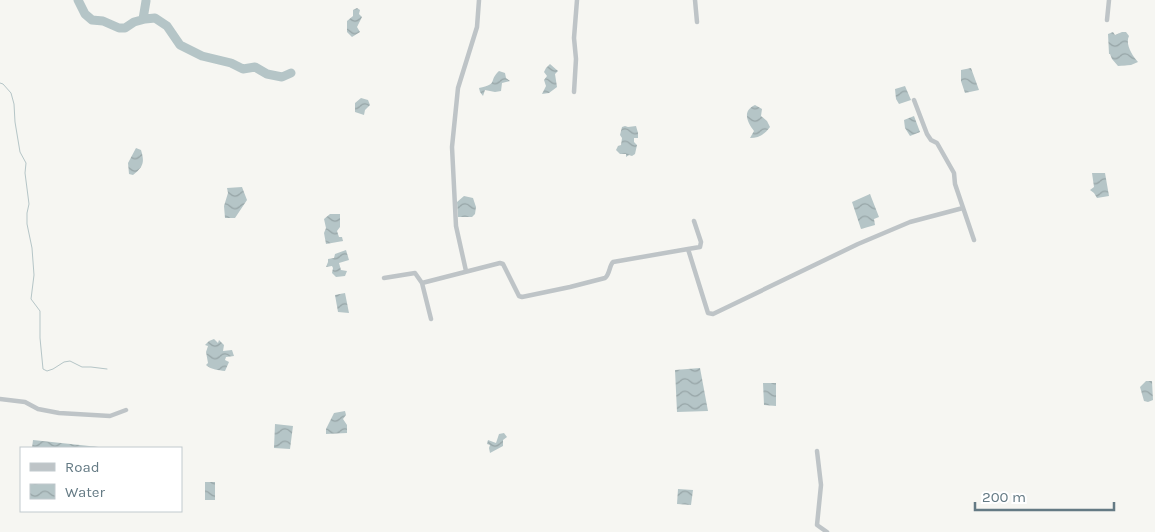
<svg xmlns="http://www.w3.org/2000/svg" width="1155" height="532" font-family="Karla,sans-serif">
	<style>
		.water { fill: url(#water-waves) }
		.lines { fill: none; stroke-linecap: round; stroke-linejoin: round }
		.stream { stroke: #b5c5c7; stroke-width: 1 }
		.river { stroke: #b5c5c7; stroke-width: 9 }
		.minor { stroke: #bec4c7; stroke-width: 4.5 }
	</style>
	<defs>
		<pattern id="water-waves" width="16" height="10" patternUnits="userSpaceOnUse" patternTransform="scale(1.25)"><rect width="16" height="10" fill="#b5c5c7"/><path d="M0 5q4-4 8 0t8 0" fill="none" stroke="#97a5a7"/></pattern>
	</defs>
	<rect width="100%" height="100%" fill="#f6f6f2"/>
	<path class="water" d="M357 8 360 10 359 14 362 17 357 27 360 32 352 37 347 32V21L353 16V10Z
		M1113 32 1115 35 1122 32H1126L1129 36C1125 44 1132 55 1138 62L1131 65 1118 66 1112 59 1110 54H1109L1108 34Z
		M550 64 558 71 555 74 557 87 549 93 542 94 546 86 544 80 547 76 544 72 546 68Z
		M971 68 979 90 965 93 961 81V70Z
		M499 71 505 73 506 78 510 81 502 83 501 91 495 92 485 90 483 96 480 92 479 88C499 84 488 81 499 71Z
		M905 86 911 100 899 104 896 99 895 89Z
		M361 98 368 100 370 105 365 110 364 115 355 112V103Z
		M755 105 762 109 761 116 767 121 770 127C765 134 759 138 750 138L754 131C747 122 742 111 755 105Z
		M914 116 920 132 910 136 905 128 904 120Z
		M625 126 628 127 636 126 638 133V138H634V142L637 145 635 154 632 156 629 155 626 157V154H620L616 150 618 146 621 145 622 138 620 135 622 127Z
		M136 148 141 150C145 163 143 167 133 175L129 174 128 163Z
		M1092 173H1105L1109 196 1097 198 1094 193 1090 190 1094 187Z
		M242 187 247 200 235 218H225L224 206 228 193 227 188Z
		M870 194 879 217 874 219 875 225 861 229 852 202Z
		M464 196 473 198 476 207 475 214 472 217H458L457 202Z
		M330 214H340V227L337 231 339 237H342L343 241 326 244 324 233 326 228 324 219Z
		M346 250 349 260 339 263 341 270 347 271 345 276 336 277 332 273 333 268 332 266 326 267 328 262V259L334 258 335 254Z
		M345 293 349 313 338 312 335 295Z
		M214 339 218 343 219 340 224 345 223 351 232 350 234 356 226 357 225 360 229 362 225 371C218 370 212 370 206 365L208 363 206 352 208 346 205 345 209 341Z
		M700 368 708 411 677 412 675 370Z
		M1146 381H1152L1153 400 1148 402 1144 401 1140 387Z
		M763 383H776V406L764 405Z
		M345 411 346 415 343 419 347 425V433L326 434V429L334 413Z
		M275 424 293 426 290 449 274 448Z
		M504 433 507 437 503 440V446L490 453 489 448 490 445 487 444 488 440 496 443 499 434Z
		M33 440 108 448H32Z
		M205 482H215V500H205Z
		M678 489 693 490 691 505 677 504Z"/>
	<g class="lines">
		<path class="stream" d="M0 83 3 84 11 93 14 104 15 122 20 152 26 163 25 173 29 204 27 213V224L32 248 34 275 31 299 40 311V338L43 369 47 371 53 369 64 362 70 361 82 367H91L107 369"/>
		<path class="river" d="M78 0 85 14 92 20 103 21 119 28H125L134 22 145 19 155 18 167 26 180 45 202 56 231 63 243 69 255 67 267 74 282 77 291 73
			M143 19 146 1"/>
		<path class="minor" d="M695 0 697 22
			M1107 20 1109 0
			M574 92 576 59 574 38 577 0
			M914 100 927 134 931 140 937 143 954 173 955 184 974 240
			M688 249 700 247 701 242 694 221
			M466 271 456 226 452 147 458 88 477 27 479 0
			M384 278 415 273 422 283 431 319
			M422 283 500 263 503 264 519 296 522 297 570 287 605 278C610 274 609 266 613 262L688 249 708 313 713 314 858 244 910 222 963 208
			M0 399 25 402 38 409 59 413 110 416 126 410
			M817 451 821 485 817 525 827 532"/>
	</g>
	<rect x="20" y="447" width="162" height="65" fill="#ffffff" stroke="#c1cace"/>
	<rect x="30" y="463" width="25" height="8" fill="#bec4c7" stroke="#c1cace"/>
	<text x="65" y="472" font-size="15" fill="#647a84">Road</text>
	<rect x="30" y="484" width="25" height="15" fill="url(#water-waves)" stroke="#c1cace"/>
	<text x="65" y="497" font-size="15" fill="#647a84">Water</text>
	<path d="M975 502v8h139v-8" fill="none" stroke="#647a84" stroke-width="2.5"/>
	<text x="982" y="502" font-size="15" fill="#647a84" stroke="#ffffff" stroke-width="4" paint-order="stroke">200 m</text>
</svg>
